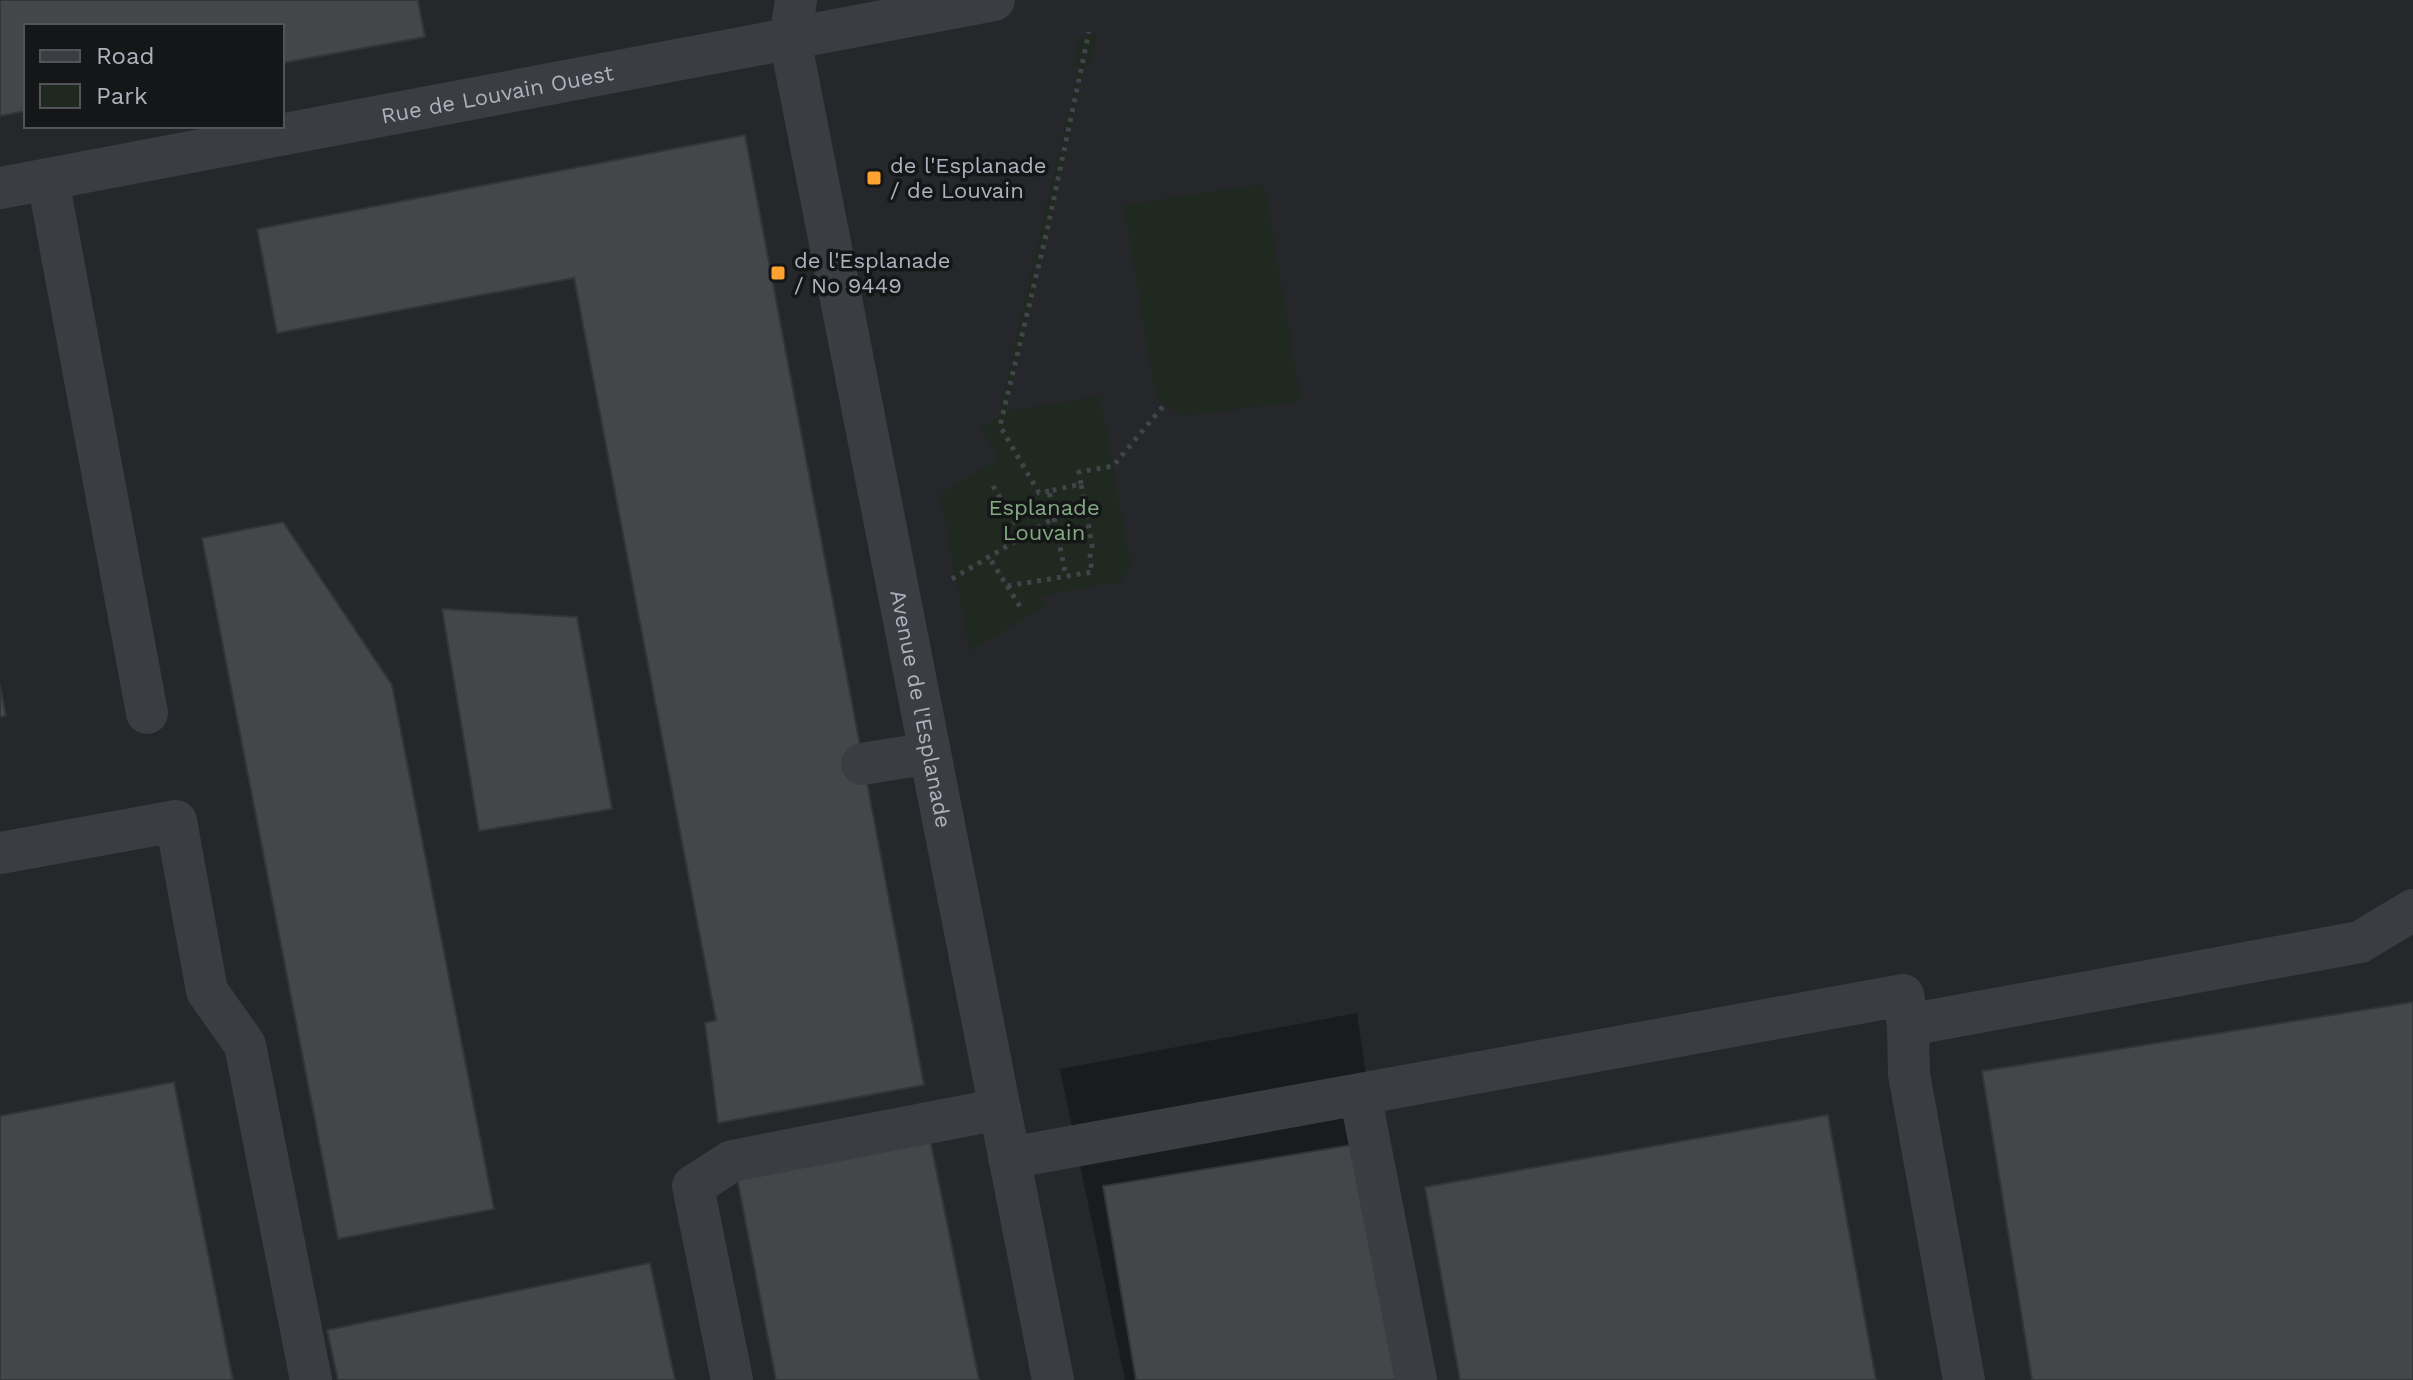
<svg xmlns="http://www.w3.org/2000/svg" width="2413" height="1380" font-family="'Work Sans',sans-serif">
	<style>
		.built { fill: #26272a; fill-rule: evenodd }
		.green { fill: #1f2920 }
		.building { fill: #44464a; stroke: #343539; stroke-width: 2 }
		.lines { fill: none; stroke-linecap: round; stroke-linejoin: round }
		.path { stroke: #41444a; stroke-width: 5; stroke-dasharray: 4 6; stroke-linecap: butt }
		.minor { stroke: #3b3d42; stroke-width: 42 }
		.poi-dot { fill: #ffa230; stroke: #151618; stroke-width: 3 }
		.labels { text-anchor: middle; dominant-baseline: central; stroke-width: 7; stroke-linejoin: round; paint-order: stroke }
		.street-label { font-size: 22px; fill: #acb3be; stroke: #151618 }
		.poi-label { font-size: 22px; fill: #acb3be; stroke: #151618; text-anchor: start }
		.park-label { font-size: 22px; fill: #83aa81; stroke: #151618 }
	</style>
	<rect width="100%" height="100%" fill="#1a1b1d"/>
	<path class="built" d="M0 0H2413V1380H1410L1357 1013 1060 1069 1125 1380H0ZM26 26H282V126H26Z"/>
	<path class="green" d="M1097 33 1089 66H1085L1006 411 1100 396 1131 567 1118 585H1098L1041 596 1046 606 970 651 940 495 998 459 981 428 998 418 1079 65 1074 64 1080 38Z
		M1264 184 1301 401 1182 416 1156 398 1124 205Z"/>
	<path class="building" d="M0 0H418L425 37 282 63V26H26V111L0 116Z
		M745 135 924 1085 718 1123 705 1023 716 1020 574 278 277 333 257 229Z
		M283 522 392 685 494 1209 338 1239 202 538Z
		M442 609 577 617 612 809 479 831Z
		M0 685 6 716 0 717Z
		M2413 1002V1380H2032L1982 1071Z
		M174 1082 233 1380H0V1116Z
		M1828 1115 1876 1380H1460L1425 1187Z
		M930 1139 979 1380H776L737 1178Z
		M1358 1144 1398 1380H1136L1103 1186Z
		M650 1263 675 1380H338L327 1330Z"/>
	<g class="lines">
		<path class="path" d="M1081 484 1079 472 1113 466 1165 404
			M993 486 1023 536
			M1049 491 1039 493 1000 426 1047 231 1089 32
			M1054 518 1066 576
			M952 579 1054 518 1049 491 1081 484 1092 545 1090 557 1092 572 1007 586 989 557
			M1007 586 1021 608"/>
		<g class="minor">
			<path id="s1" d="M796 0 790 39 1053 1380"/>
			<path d="M48 180 147 713"/>
			<path id="s2" d="M0 188 994 0"/>
			<path d="M862 764 930 753"/>
			<path d="M0 853 176 821 207 991 245 1045 311 1380"/>
			<path d="M1908 1025 2360 942 2413 910"/>
			<path d="M1360 1094 1416 1380"/>
			<path d="M1009 1158 1903 995 1908 1025 1909 1074 1964 1380"/>
			<path d="M732 1380 693 1186 732 1161 1000 1109"/>
		</g>
	</g>
	<g class="poi-dot">
		<rect x="866" y="170" width="16" height="16" rx="4"/>
		<rect x="770" y="265" width="16" height="16" rx="4"/>
	</g>
	<g class="labels">
		<g class="street-label">
			<text stroke="none"><textPath href="#s2" startOffset="506">Rue de Louvain Ouest</textPath></text>
			<text stroke="none"><textPath href="#s1" startOffset="722">Avenue de l'Esplanade</textPath></text>
		</g>
		<g class="poi-label">
			<text x="890" y="165">de l'Esplanade<tspan x="890" dy="25">/ de Louvain</tspan></text>
			<text x="794" y="260">de l'Esplanade<tspan x="794" dy="25">/ No 9449</tspan></text>
		</g>
		<g class="park-label">
			<text x="1044" y="507">Esplanade<tspan x="1044" dy="25">Louvain</tspan></text>
		</g>
	</g>
	<rect x="24" y="24" width="260" height="104" fill="#151618" stroke="#51555a" stroke-width="2"/>
	<rect x="40" y="50" width="40" height="12" fill="#3b3d42" stroke="#51555a" stroke-width="2"/>
	<text x="96" y="64" font-size="24" fill="#acb3be">Road</text>
	<rect x="40" y="84" width="40" height="24" fill="#1f2920" stroke="#51555a" stroke-width="2"/>
	<text x="96" y="104" font-size="24" fill="#acb3be">Park</text>
</svg>
